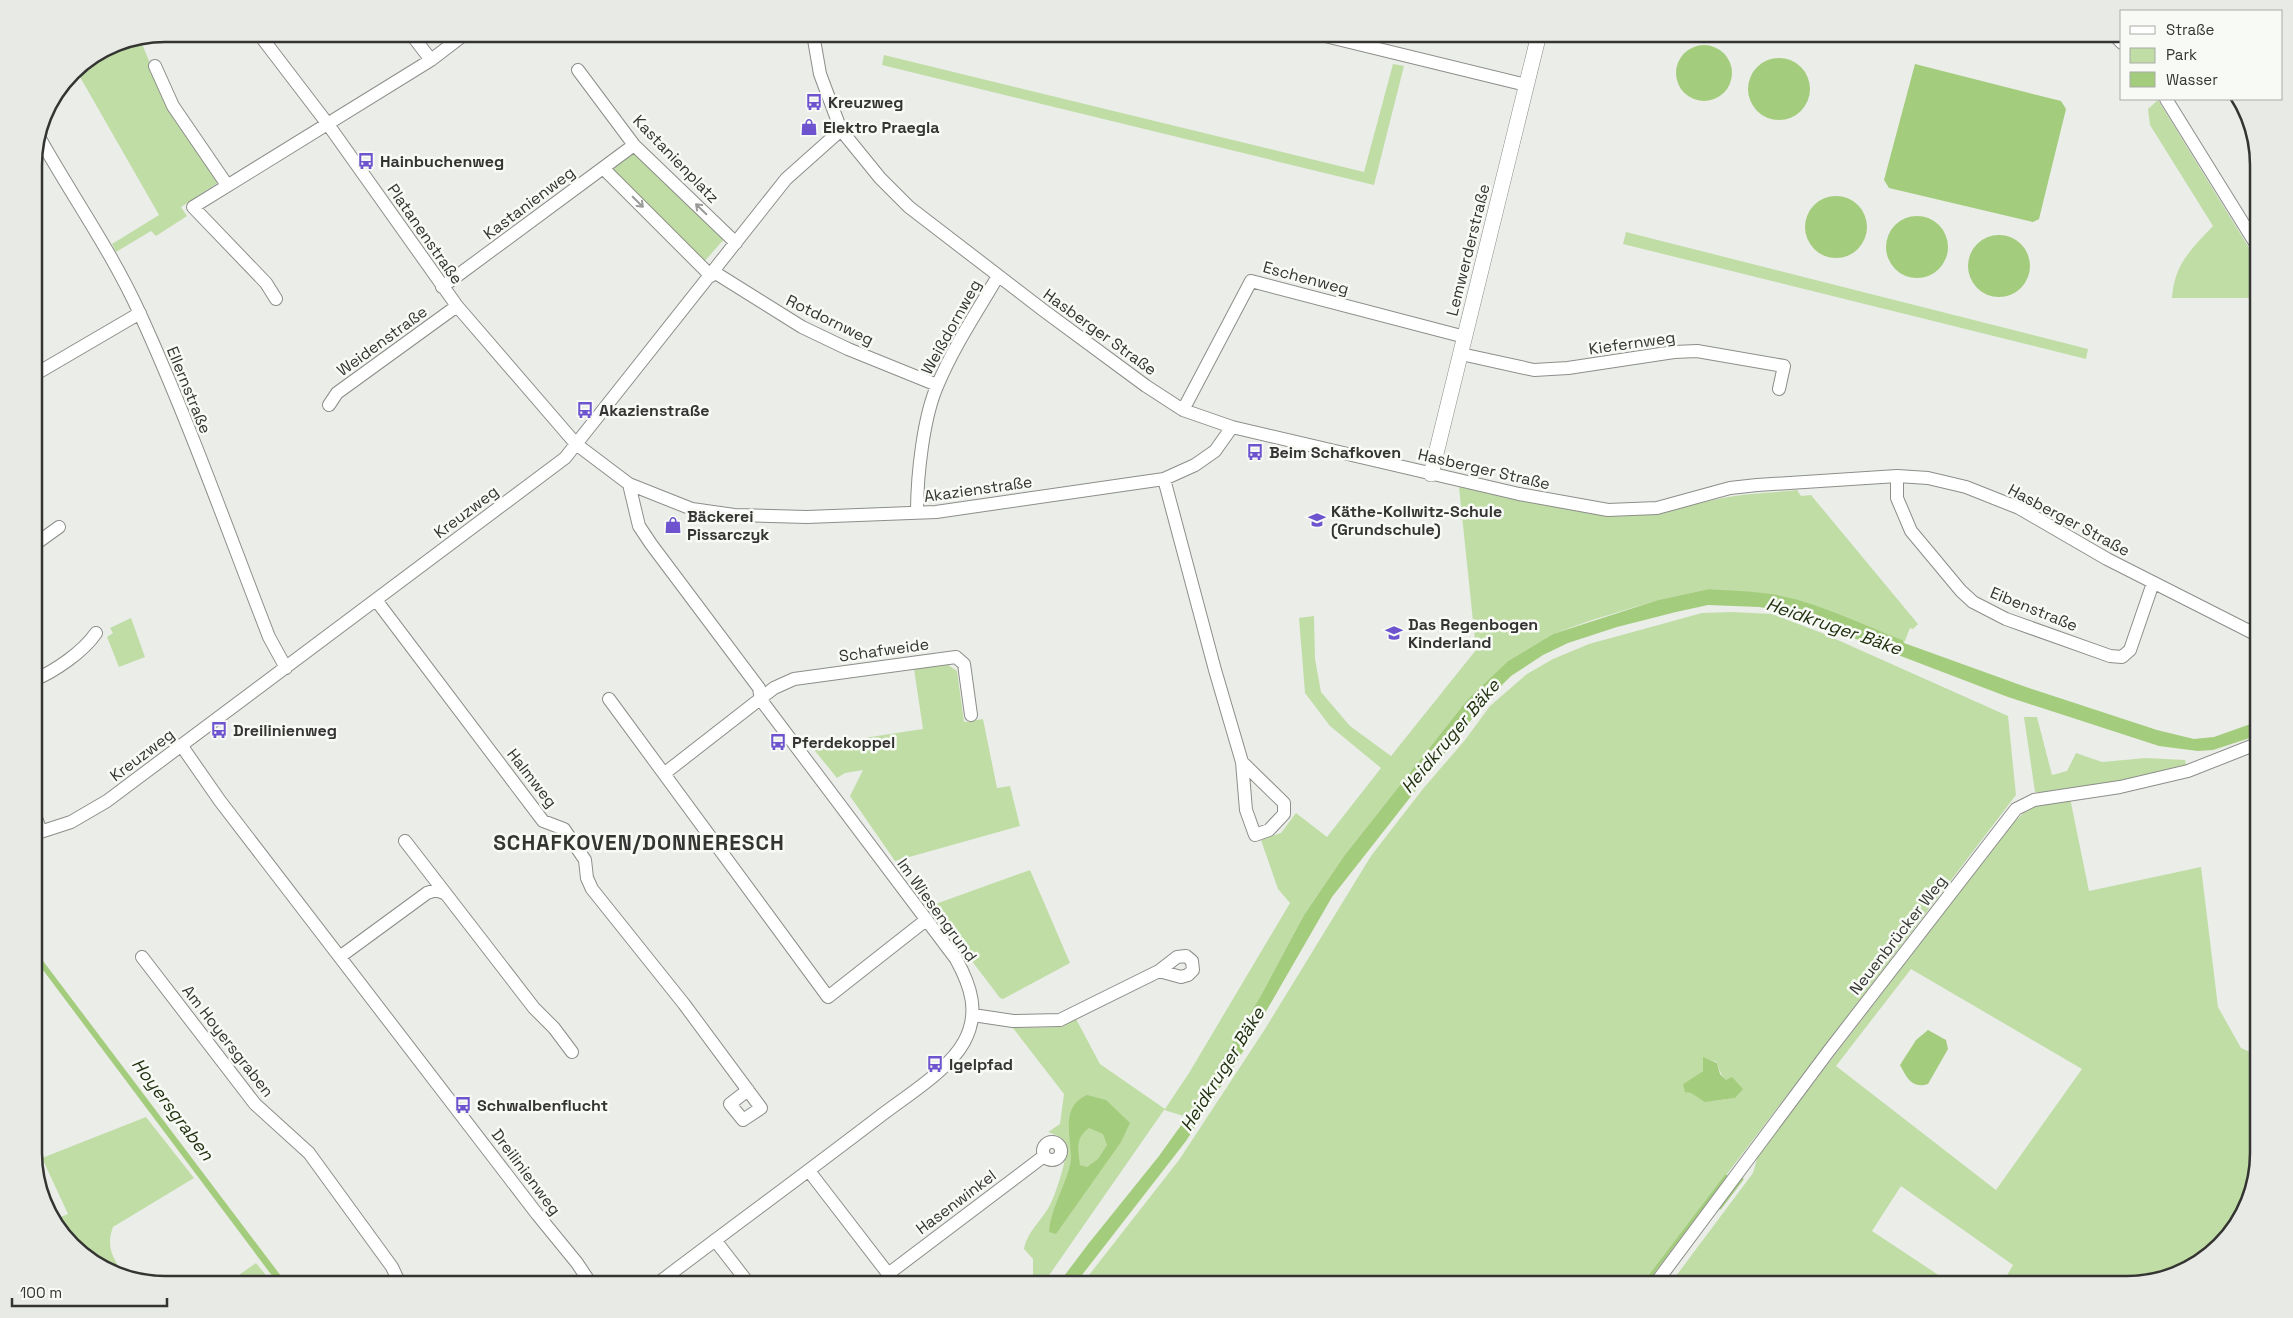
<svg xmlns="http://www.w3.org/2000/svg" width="2293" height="1318" font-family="'Space Grotesk',sans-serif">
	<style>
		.green { fill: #c0dda6; fill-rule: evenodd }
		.water { fill: #a4cc7d; fill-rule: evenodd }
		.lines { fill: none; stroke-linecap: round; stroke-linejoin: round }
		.stream { stroke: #a4cc7d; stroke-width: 3 }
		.minor-casing { stroke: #8c8e8a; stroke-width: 14 }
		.tertiary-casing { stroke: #8c8e8a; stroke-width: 16 }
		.minor { stroke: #fff; stroke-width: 12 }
		.tertiary { stroke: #fff; stroke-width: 15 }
		.oneway { stroke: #9a9a99 }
		.labels { text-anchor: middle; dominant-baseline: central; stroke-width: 5; stroke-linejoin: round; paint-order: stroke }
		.poi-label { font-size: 16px; font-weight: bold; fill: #343433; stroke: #f8faf6; text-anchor: start }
		.street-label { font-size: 16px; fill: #343433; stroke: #f8faf6 }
		.water-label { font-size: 18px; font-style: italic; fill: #223211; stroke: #f8faf6 }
		.district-label { font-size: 21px; font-weight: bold; letter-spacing: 1px; fill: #343433; stroke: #f8faf6 }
		.rim { fill: none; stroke: #343433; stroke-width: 2.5 }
	</style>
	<rect width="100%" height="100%" fill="#ebede9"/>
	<path class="green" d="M140 39 169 109 219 182 181 207 187 216 156 236 151 231 116 252 112 244 159 215 76 70 116 44Z
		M884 55 1364 172 1393 64 1404 66 1374 185 882 65Z
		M2158 100 2259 264V298H2172C2174 265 2191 249 2213 226L2150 125 2148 109Z
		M635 152 726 237 703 263 612 169Z
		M1626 232 2088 349 2086 359 1623 244Z
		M1459 487 1608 516C1649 518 1684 506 1723 498 1747 493 1772 493 1797 490L1801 496 1811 495 1918 624 1913 629 1910 628 1904 643 1901 640 1783 596 1709 589 1658 600 1589 621 1553 634 1508 661 1468 699 1344 856 1304 915 1260 997 1187 1117 1164 1110 1043 1284H1027L1033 1276V1259L1024 1249C1027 1232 1042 1220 1050 1205 1055 1196 1069 1154 1066 1145 1064 1137 1055 1135 1048 1132L1060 1124 1064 1094 1013 1028 1061 1027 1076 1019 1100 1064 1165 1109 1189 1073 1290 903 1278 889 1261 840 1281 833 1296 813 1327 837 1381 768 1330 726 1305 693 1299 618 1314 616 1315 659 1321 692 1350 726 1391 756 1476 650Z
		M1732 612 1772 614 1822 633 2008 716 2016 795 1643 1284H1082L1179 1160 1265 1029 1371 856 1422 790 1465 740 1490 706 1527 674 1553 659 1589 644 1702 613ZM1703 1058 1717 1062C1720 1076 1729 1085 1735 1098 1710 1101 1701 1105 1683 1084L1703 1071Z
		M131 618 145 657 119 667 107 637 113 633 110 628Z
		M948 665 957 671 964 722 983 719 997 788 1010 786 1020 826 895 861 850 796 863 770 845 773 837 778 811 746 923 729 914 669Z
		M2024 717H2037L2052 775 2067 771 2076 753 2102 762 2146 758 2185 760 2187 767C2137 778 2086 794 2035 792Z
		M2070 798 2089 891 2201 867 2218 1007 2241 1048 2259 1056V1152L2253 1177 2227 1233 2193 1266 2127 1284H2002L2013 1265 1901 1186 1872 1231 1952 1284H1670L1753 1173 1758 1155 2012 824 2033 804ZM1911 969 2082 1069 1996 1190 1836 1066Z
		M1030 870 1070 963 1003 999 1000 998 930 906Z
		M146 1117 194 1178 113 1227C106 1246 112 1257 123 1273L100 1267 53 1220 68 1214 42 1158Z
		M256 1263 273 1284H226Z"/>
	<path class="water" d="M1676 73a28 28 0 1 1 56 0a28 28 0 1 1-56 0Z
		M1748 89a31 31 0 1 1 62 0a31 31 0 1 1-62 0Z
		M1915 64 2061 101 2066 109 2039 219 2033 222 1889 188 1884 180Z
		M1805 227a31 31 0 1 1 62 0a31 31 0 1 1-62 0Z
		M1886 247a31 31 0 1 1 62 0a31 31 0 1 1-62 0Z
		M1968 266a31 31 0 1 1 62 0a31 31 0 1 1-62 0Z
		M1709 589C1733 591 1758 591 1782 596 1823 605 1863 625 1902 640L1904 643 2026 687 2157 730 2194 739 2214 737 2259 721V735L2213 750 2198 751 2159 746 2008 697 1783 611 1759 607 1708 605 1676 612 1617 627 1568 643 1543 655 1511 676 1487 700 1456 739 1332 897 1238 1060 1186 1141 1075 1284H1058L1089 1243 1159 1156 1187 1117 1260 997 1304 915 1344 856 1468 699 1508 661 1553 634 1658 600Z
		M34 949 287 1284H279L270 1273 34 958Z
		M1928 1030 1946 1040 1948 1049 1928 1084C1912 1089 1907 1078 1900 1065L1916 1040Z
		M1703 1057 1717 1063 1720 1074 1726 1080 1732 1077 1743 1089 1735 1098 1705 1102 1691 1093 1685 1092 1683 1084 1703 1071Z
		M1087 1095 1106 1100 1130 1123 1121 1142 1056 1234 1049 1232C1051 1206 1070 1178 1071 1158 1071 1142 1066 1126 1071 1111 1074 1103 1080 1098 1087 1095ZM1089 1128 1103 1134 1107 1145 1098 1159 1087 1167 1080 1165C1078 1149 1075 1138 1089 1128Z"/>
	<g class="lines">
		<path class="stream" d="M1720 1208 1742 1179
			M1644 1284 1726 1176"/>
		<g class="minor-casing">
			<path id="minor" d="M259 34 327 123 457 306 576 444 629 484 692 509 734 515 807 517 936 512 1164 479 1195 465 1215 451 1232 427
				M411 34 431 60
				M813 34 820 74 841 130 880 178 909 207 1043 310 1146 386 1183 410 1232 427 1519 494 1608 510 1657 508 1730 488 1757 485 1897 476 1928 478 1966 487 2019 508 2107 559 2259 636
				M1317 34 1526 85
				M2113 34 2122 43
				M155 66 173 106 227 185
				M578 70 634 145 736 243
				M2166 99 2259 249
				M39 137C72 196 112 252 140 314 188 419 227 529 269 637L286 668
				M603 168 711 276
				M714 272 802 327 848 349 937 385
				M442 287 634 145
				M276 299 266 283 193 207 431 60 465 34
				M1461 354 1534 370 1568 368 1674 352 1697 351 1784 366 1779 389
				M34 375 140 313
				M329 405 337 393 457 306
				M1183 410 1251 281 1465 337
				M1897 476V498L1911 531 1961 591 1973 602 2006 619 2110 656 2122 657 2130 650 2153 583
				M1164 479 1215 670 1242 762 1284 803V814L1269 830 1255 835 1246 810 1242 762
				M629 484 639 526 651 544 759 688 761 700 956 959C971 986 980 1013 964 1042 948 1071 906 1096 879 1117 806 1173 731 1228 657 1284
				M917 513C917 477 923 417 938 384 954 346 977 312 998 276
				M34 545 59 527
				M376 600 543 821 564 829 585 860 587 878 592 889 684 1004 761 1108 743 1120 730 1104 748 1090
				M34 680C55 671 83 652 96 633
				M609 699 828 997 926 920
				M181 745 220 801 537 1214 577 1263 591 1284
				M665 773 774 688 794 679 956 657 964 664 971 715
				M34 812 41 832
				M34 834 71 822 107 801 565 458 786 179 841 130
				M405 841 446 894
				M341 956 427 893 436 890 446 894 534 1008 554 1028 572 1052
				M142 957 255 1104 309 1153 392 1267 400 1284
				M973 1015 1013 1021 1060 1020 1159 971 1181 977 1188 975 1193 970 1192 961 1186 956 1177 957 1159 971
				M1043 1151a9 9 0 1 1 18 0a9 9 0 1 1-18 0Z
				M809 1171 896 1284
				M715 1240 749 1284
				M888 1274 1044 1156
				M1655 1284 1828 1052 2016 809 2034 800 2120 787 2188 771 2259 743"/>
		</g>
		<g class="tertiary-casing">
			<path id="tertiary" d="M1431 474 1539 34"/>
		</g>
		<use href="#minor" class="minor"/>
		<use href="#tertiary" class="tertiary"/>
	</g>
	<defs><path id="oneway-shaft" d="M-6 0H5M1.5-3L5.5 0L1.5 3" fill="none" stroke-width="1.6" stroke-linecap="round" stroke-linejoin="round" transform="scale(1.25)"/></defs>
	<g class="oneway">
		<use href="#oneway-shaft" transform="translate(638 202) rotate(45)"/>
		<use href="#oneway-shaft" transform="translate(701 209) rotate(-136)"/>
	</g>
	<defs>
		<g id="bus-bare" transform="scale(1.35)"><path d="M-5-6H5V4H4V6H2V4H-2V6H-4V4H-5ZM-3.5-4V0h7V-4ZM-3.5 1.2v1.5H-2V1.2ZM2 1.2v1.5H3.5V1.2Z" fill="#6d54ce" stroke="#f8faf6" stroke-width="2.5" paint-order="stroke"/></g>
		<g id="shop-bare" transform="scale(1.35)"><path d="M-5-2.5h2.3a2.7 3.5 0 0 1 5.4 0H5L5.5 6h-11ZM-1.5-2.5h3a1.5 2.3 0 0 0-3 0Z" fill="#6d54ce" stroke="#f8faf6" stroke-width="2.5" paint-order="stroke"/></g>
		<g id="school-bare" transform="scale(1.35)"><path d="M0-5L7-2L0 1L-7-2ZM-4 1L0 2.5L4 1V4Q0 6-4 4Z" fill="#6d54ce" stroke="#f8faf6" stroke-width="2.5" paint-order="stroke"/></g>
	</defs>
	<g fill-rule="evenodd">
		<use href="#bus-bare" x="814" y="102"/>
		<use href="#shop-bare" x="809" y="127"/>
		<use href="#bus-bare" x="366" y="161"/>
		<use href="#bus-bare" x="585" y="410"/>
		<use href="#bus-bare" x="1255" y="452"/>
		<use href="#school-bare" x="1317" y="520"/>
		<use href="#shop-bare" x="673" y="525"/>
		<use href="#school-bare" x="1394" y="633"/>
		<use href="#bus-bare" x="219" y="730"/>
		<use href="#bus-bare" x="778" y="742"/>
		<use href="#bus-bare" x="935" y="1064"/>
		<use href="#bus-bare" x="463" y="1105"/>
	</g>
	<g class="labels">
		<g class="poi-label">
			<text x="828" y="102">Kreuzweg</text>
			<text x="823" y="127">Elektro Praegla</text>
			<text x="380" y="161">Hainbuchenweg</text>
			<text x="599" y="410">Akazienstraße</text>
			<text x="1269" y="452">Beim Schafkoven</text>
			<text x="1331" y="511">Käthe-Kollwitz-Schule<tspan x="1331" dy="18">(Grundschule)</tspan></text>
			<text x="687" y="516">Bäckerei<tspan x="687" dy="18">Pissarczyk</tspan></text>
			<text x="1408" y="624">Das Regenbogen<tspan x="1408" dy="18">Kinderland</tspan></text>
			<text x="233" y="730">Dreilinienweg</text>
			<text x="792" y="742">Pferdekoppel</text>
			<text x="949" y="1064">Igelpfad</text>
			<text x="477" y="1105">Schwalbenflucht</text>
		</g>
		<g class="street-label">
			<text transform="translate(676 159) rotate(46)">Kastanienplatz</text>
			<text transform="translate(529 203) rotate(-37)">Kastanienweg</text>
			<text transform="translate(425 234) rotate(55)">Platanenstraße</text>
			<text transform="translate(1468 250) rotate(-76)">Lemwerderstraße</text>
			<text transform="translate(1306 278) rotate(15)">Eschenweg</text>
			<text transform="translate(830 320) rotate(26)">Rotdornweg</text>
			<text transform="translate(951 327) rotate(-61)">Weißdornweg</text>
			<text transform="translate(1100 332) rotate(36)">Hasberger Straße</text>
			<text transform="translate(382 341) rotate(-36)">Weidenstraße</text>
			<text transform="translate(1632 343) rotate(-8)">Kiefernweg</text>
			<text transform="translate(189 390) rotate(68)">Ellernstraße</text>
			<text transform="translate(1484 469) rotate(13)">Hasberger Straße</text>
			<text transform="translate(978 489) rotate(-8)">Akazienstraße</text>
			<text transform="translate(466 512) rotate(-37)">Kreuzweg</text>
			<text transform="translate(2069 520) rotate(28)">Hasberger Straße</text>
			<text transform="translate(2034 609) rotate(22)">Eibenstraße</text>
			<text transform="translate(884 650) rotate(-8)">Schafweide</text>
			<text transform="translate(142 755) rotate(-37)">Kreuzweg</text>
			<text transform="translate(532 778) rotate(52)">Halmweg</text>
			<text transform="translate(937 910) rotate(54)">Im Wiesengrund</text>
			<text transform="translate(1898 935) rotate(-52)">Neuenbrücker Weg</text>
			<text transform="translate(228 1041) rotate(52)">Am Hoyersgraben</text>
			<text transform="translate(526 1172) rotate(53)">Dreilinienweg</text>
			<text transform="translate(956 1202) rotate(-37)">Hasenwinkel</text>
		</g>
		<g class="water-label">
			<text transform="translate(1834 626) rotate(19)">Heidkruger Bäke</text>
			<text transform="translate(1450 736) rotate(-50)">Heidkruger Bäke</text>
			<text transform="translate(1222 1069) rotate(-58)">Heidkruger Bäke</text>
			<text transform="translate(173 1109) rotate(53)">Hoyersgraben</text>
		</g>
		<g class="district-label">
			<text x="639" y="842">SCHAFKOVEN/DONNERESCH</text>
		</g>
	</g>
	<path d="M0 0H2293V1318H0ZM165 42H2127A123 123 0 0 1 2250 165V1153A123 123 0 0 1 2127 1276H165A123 123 0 0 1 42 1153V165A123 123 0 0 1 165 42Z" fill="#e8eae6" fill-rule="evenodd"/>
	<path class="rim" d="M165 42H2127A123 123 0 0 1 2250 165V1153A123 123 0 0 1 2127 1276H165A123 123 0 0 1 42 1153V165A123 123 0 0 1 165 42Z"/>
	<rect x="2120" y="10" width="162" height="90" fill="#f8faf6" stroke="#aaaba8"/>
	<rect x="2130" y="26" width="25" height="8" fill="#ffffff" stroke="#aaaba8"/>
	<text x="2166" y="35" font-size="15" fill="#343433">Straße</text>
	<rect x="2130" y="48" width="25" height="15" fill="#c0dda6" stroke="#aaaba8"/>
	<text x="2166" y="60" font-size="15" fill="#343433">Park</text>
	<rect x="2130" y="72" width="25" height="15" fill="#a4cc7d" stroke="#aaaba8"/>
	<text x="2166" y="85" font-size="15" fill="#343433">Wasser</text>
	<path d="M12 1298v8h155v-8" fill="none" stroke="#343433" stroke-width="2.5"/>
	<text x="20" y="1298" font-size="15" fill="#343433" stroke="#f8faf6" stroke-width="4" paint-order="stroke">100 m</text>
</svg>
